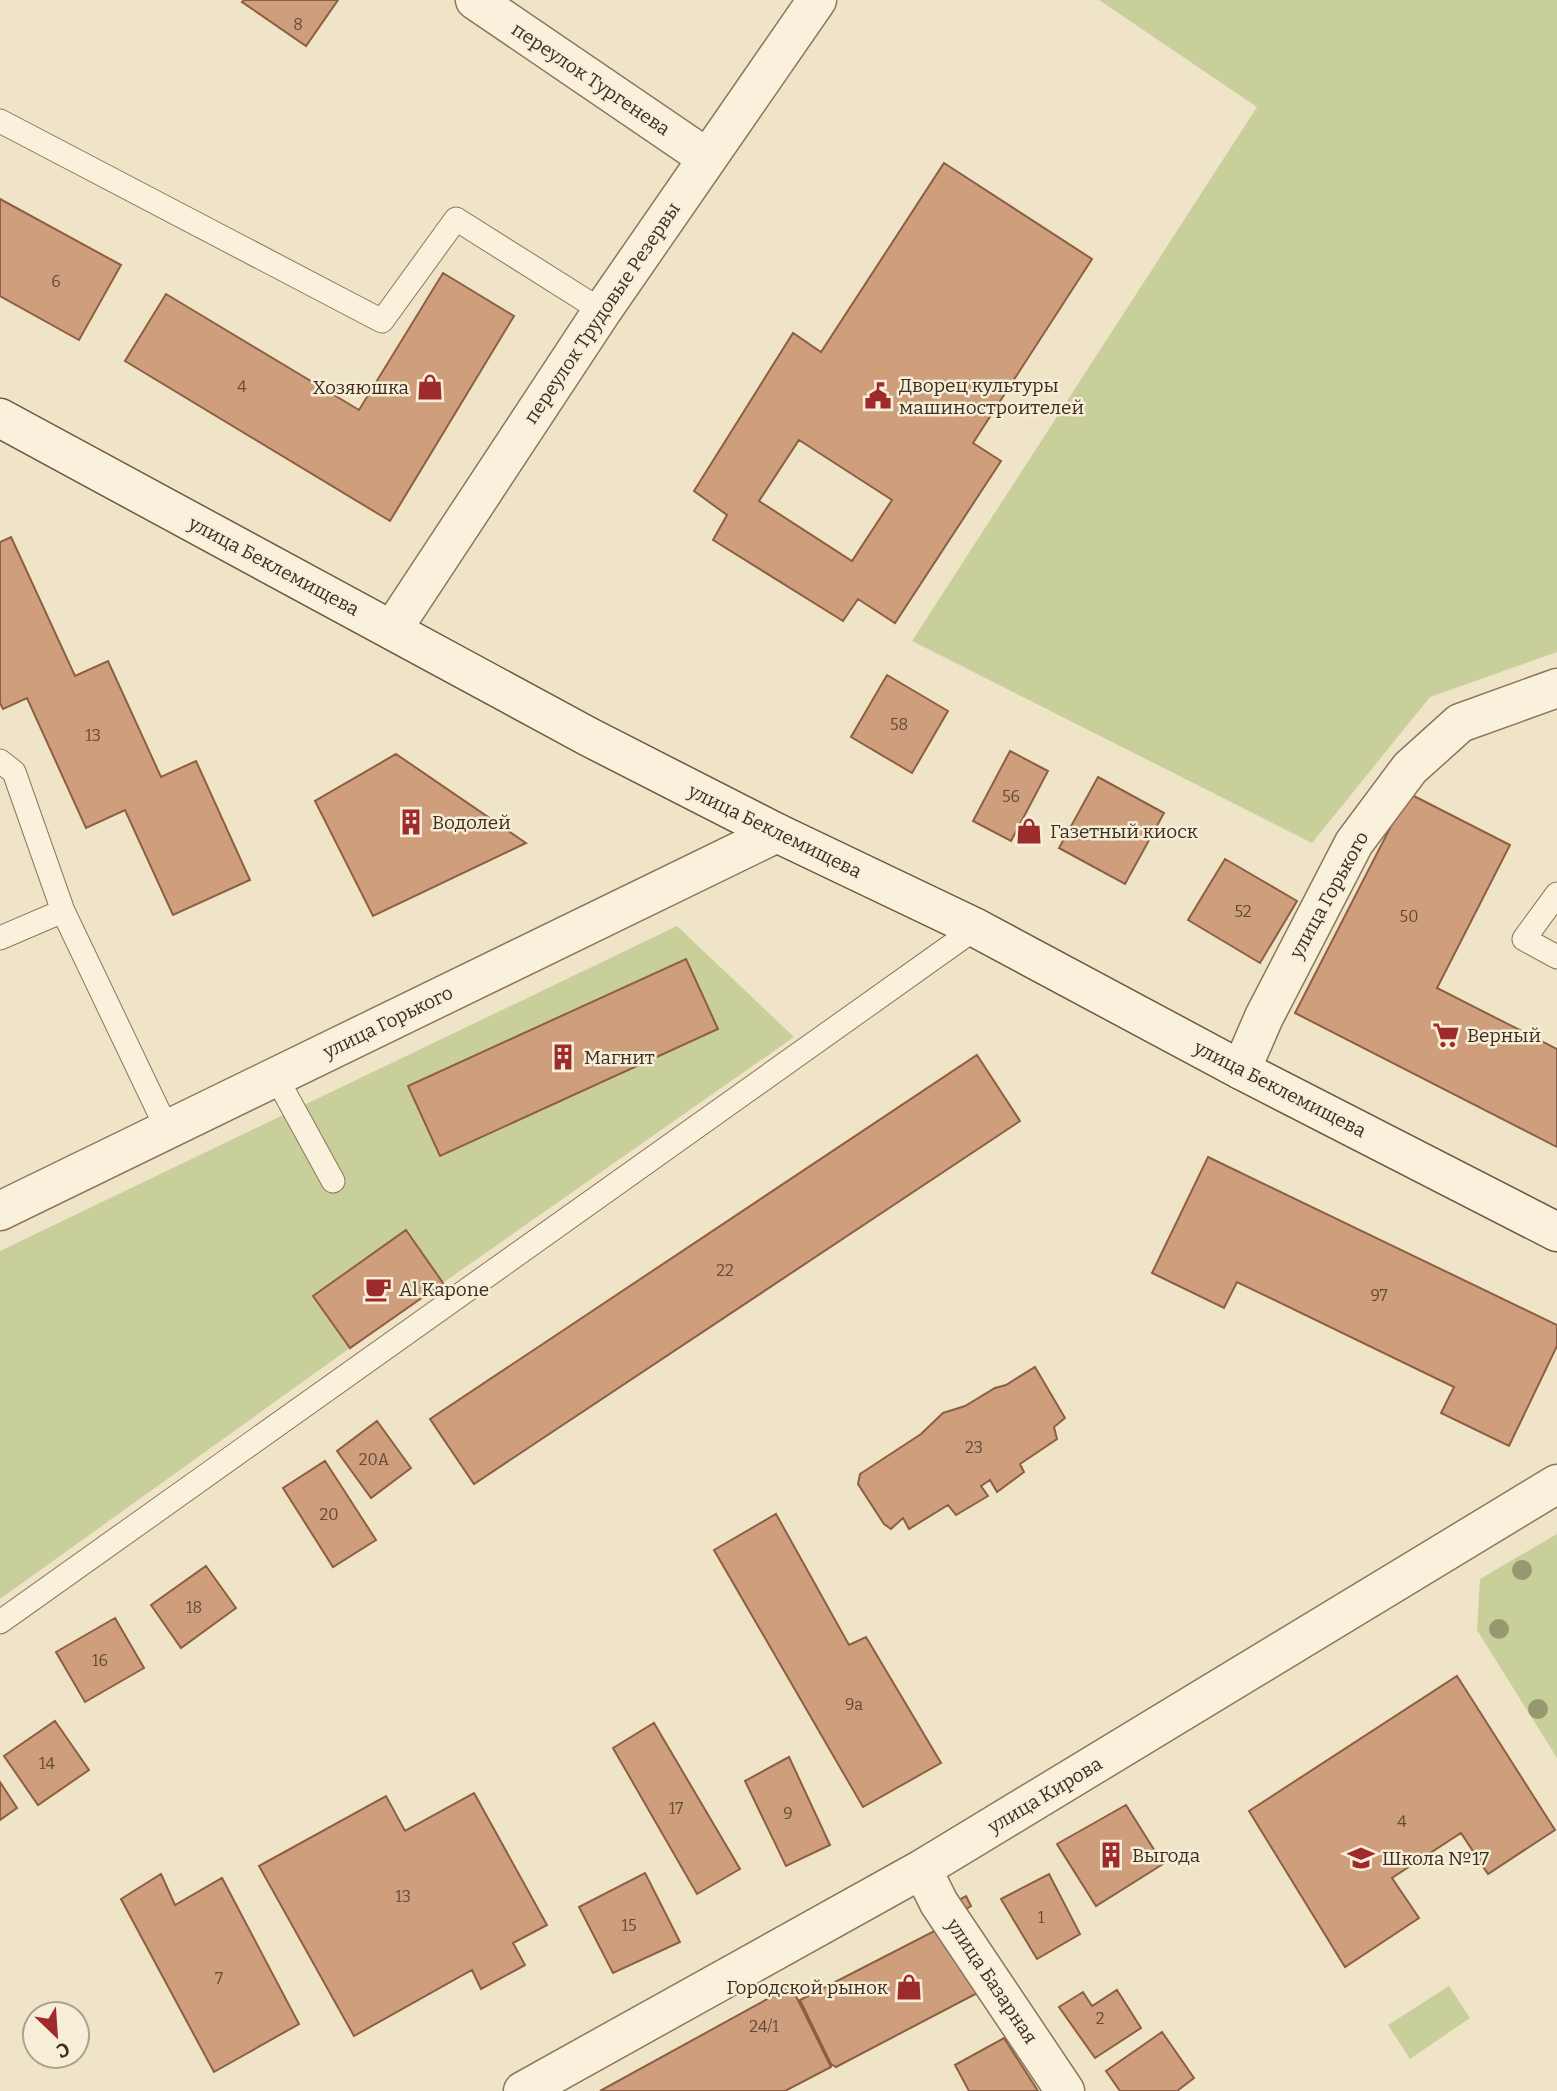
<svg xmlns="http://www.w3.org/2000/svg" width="1557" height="2091" font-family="Bitter,serif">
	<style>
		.green { fill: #c9cf9b }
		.building { fill: #cf9f7d; stroke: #8d5f41; stroke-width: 2; fill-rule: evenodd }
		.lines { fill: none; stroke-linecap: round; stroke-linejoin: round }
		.service-casing { stroke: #8d765c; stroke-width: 25 }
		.minor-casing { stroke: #8d765c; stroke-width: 41 }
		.secondary-casing { stroke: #6f573f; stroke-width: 41 }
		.service { stroke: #faf1dc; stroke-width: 23 }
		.minor { stroke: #faf1dc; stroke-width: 38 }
		.secondary { stroke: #faf1dc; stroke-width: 38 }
		.tree { fill: #96986f }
		.labels { text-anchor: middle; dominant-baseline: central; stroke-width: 5; stroke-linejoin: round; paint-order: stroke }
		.number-label { font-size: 16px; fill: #624a37 }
		.street-label { font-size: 19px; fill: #3d2e20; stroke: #f7eed8 }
		.poi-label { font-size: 19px; fill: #3d2e20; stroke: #f7eed8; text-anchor: start }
	</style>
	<rect width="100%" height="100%" fill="#f0e4c8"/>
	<path class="green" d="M1099 0H1557V652L1430 697 1312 843 912 641 1257 107Z
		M677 926 794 1037 350 1348 0 1599V1251Z
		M1557 1534V1758L1477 1630 1480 1579Z
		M1449 1986 1470 2018 1410 2059 1388 2025Z"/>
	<path class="building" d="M244 0H338L306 46 242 2Z
		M944 163 1092 259 973 443 1001 461 895 623 858 599 843 621 713 540 727 515 694 491 793 333 821 352ZM799 440 892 500 852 561 759 501Z
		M0 199 121 265 79 340 0 296Z
		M443 273 514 316 390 521 125 361 166 294 359 410Z
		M11 537 75 676 108 661 161 777 196 761 250 880 173 915 125 810 86 828 27 698 3 709 0 703V542Z
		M887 675 948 711 912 773 851 737Z
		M1010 751 1048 771 1011 841 973 821Z
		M396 754 526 843 373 916 315 801Z
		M1098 777 1164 813 1125 884 1059 848Z
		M1408 793 1510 845 1437 988 1557 1049V1147L1295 1013Z
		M1225 859 1297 901 1260 963 1188 920Z
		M686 959 718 1029 440 1156 408 1086Z
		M977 1055 1020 1121 474 1484 430 1419Z
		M1208 1157 1557 1325V1346L1509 1446 1441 1413 1454 1387 1237 1282 1224 1308 1152 1273Z
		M406 1230 443 1283 350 1348 313 1296Z
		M1035 1367 1065 1418 1054 1427 1057 1439 1020 1464 1024 1472 997 1492 990 1480 981 1486 988 1496 956 1515 948 1505 909 1529 903 1518 891 1529 884 1524 858 1484 860 1474 921 1434 943 1413 965 1406 995 1388 1006 1385Z
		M377 1421 411 1468 371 1498 337 1451Z
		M325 1461 376 1540 333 1567 283 1488Z
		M776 1514 849 1645 866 1637 941 1763 863 1807 714 1550Z
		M206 1566 236 1608 181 1648 151 1605Z
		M115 1618 144 1668 85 1702 56 1652Z
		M1457 1676 1555 1830 1488 1874 1461 1833 1392 1878 1419 1918 1345 1967 1249 1811Z
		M55 1721 89 1770 38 1805 4 1756Z
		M654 1723 740 1869 697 1894 613 1748Z
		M789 1757 830 1845 786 1866 745 1781Z
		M0 1782 17 1808 0 1820Z
		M474 1793 547 1925 513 1943 525 1965 481 1989 472 1970 354 2036 259 1866 386 1796 405 1831Z
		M1126 1805 1163 1864 1096 1906 1057 1844Z
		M645 1873 680 1942 613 1973 579 1907Z
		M161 1874 175 1905 222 1878 299 2024 214 2072 121 1899Z
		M1049 1874 1080 1934 1037 1959 1001 1899Z
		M966 1896 971 1906 961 1912 955 1902Z
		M944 1926 983 1990 836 2067 831 2064 800 2000Z
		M791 1986 831 2067 785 2091H600Z
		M1117 1990 1141 2028 1095 2058 1059 2007 1083 1992 1092 2006Z
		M1162 2032 1194 2078 1177 2091H1120L1106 2071Z
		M1004 2038 1038 2091H969L955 2065Z"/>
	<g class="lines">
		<g class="service-casing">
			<path id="service" d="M0 121 382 321 456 219 602 311
				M0 761 14 772 63 911 167 1129
				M1557 894 1524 939 1557 957
				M0 938 63 911
				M276 1077 333 1181
				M0 1622 976 928"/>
		</g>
		<g class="minor-casing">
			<path id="minor" d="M475 0 707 158
				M392 630 602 311 817 0
				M1241 1070 1264 1017 1354 843 1410 768 1460 723 1557 688
				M0 1211 777 833
				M922 1869 939 1903 1065 2091
				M523 2091 922 1869 1557 1484"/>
		</g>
		<g class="secondary-casing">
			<path id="secondary" d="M0 418 589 737 777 833 976 928 1241 1070 1557 1232"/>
		</g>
		<use href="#service" class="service"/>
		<use href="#minor" class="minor"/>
		<use href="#secondary" class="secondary"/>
	</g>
	<g class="tree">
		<circle cx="1522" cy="1570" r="10"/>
		<circle cx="1499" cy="1629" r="10"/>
		<circle cx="1538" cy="1709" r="10"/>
	</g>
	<defs>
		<g id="shop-bare" transform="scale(2.1)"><path d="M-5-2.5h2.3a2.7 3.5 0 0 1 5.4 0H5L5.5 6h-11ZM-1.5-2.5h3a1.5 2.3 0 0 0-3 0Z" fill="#9e2a2b" stroke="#f7eed8" stroke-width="2.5" paint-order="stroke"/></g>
		<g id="civic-bare" transform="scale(2.1)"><path d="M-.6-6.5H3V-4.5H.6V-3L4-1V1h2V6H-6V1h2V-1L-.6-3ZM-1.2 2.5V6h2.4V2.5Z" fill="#9e2a2b" stroke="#f7eed8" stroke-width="2.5" paint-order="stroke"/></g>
		<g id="building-bare" transform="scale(2.1)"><path d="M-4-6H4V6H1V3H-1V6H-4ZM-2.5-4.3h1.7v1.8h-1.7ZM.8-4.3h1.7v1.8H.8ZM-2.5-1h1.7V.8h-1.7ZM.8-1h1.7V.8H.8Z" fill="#9e2a2b" stroke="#f7eed8" stroke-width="2.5" paint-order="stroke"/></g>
		<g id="supermarket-bare" transform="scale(2.1)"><path d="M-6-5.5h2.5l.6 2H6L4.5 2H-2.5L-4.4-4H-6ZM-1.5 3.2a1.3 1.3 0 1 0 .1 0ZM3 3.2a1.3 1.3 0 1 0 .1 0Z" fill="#9e2a2b" stroke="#f7eed8" stroke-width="2.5" paint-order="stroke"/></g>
		<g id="cafe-bare" transform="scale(2.1)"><path d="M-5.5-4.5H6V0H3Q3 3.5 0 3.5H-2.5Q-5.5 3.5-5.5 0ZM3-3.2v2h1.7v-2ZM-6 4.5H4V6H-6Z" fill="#9e2a2b" stroke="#f7eed8" stroke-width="2.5" paint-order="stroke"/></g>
		<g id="school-bare" transform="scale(2.1)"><path d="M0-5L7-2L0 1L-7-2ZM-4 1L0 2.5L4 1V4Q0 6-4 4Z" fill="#9e2a2b" stroke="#f7eed8" stroke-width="2.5" paint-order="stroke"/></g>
	</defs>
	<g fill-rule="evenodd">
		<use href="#shop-bare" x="430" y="387"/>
		<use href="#civic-bare" x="878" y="396"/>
		<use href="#building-bare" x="411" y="822"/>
		<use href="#shop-bare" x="1029" y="831"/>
		<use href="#supermarket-bare" x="1446" y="1035"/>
		<use href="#building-bare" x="563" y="1057"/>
		<use href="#cafe-bare" x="378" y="1289"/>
		<use href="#building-bare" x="1111" y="1855"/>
		<use href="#school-bare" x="1361" y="1858"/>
		<use href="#shop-bare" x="909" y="1987"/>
	</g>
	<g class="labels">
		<g class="number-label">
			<text x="298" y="24">8</text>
			<text x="56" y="281">6</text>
			<text x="242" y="386">4</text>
			<text x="899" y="724">58</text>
			<text x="93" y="735">13</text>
			<text x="1011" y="796">56</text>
			<text x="1243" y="911">52</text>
			<text x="1409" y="916">50</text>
			<text x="725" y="1270">22</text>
			<text x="1379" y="1295">97</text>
			<text x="974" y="1447">23</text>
			<text x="374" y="1459">20А</text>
			<text x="329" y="1514">20</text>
			<text x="194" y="1607">18</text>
			<text x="100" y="1660">16</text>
			<text x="854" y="1704">9а</text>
			<text x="47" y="1763">14</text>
			<text x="676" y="1808">17</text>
			<text x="788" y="1813">9</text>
			<text x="1402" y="1821">4</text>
			<text x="403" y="1896">13</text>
			<text x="1041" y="1917">1</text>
			<text x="629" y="1925">15</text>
			<text x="219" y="1978">7</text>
			<text x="1100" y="2018">2</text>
			<text x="764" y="2026">24/1</text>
		</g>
		<g class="street-label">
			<text transform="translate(591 79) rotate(34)">переулок Тургенева</text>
			<text transform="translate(602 313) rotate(-56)">переулок Трудовые Резервы</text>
			<text transform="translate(274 566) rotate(28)">улица Беклемищева</text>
			<text transform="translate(775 831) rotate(26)">улица Беклемищева</text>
			<text transform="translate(1329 895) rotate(-61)">улица Горького</text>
			<text transform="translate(388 1022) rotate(-26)">улица Горького</text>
			<text transform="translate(1280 1089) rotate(27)">улица Беклемищева</text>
			<text transform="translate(1045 1795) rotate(-31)">улица Кирова</text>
			<text transform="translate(992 1981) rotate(56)">улица Базарная</text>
		</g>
		<g class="poi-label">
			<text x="899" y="385">Дворец культуры<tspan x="899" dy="22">машиностроителей</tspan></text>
			<text x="409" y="387" text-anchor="end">Хозяюшка</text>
			<text x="432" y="822">Водолей</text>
			<text x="1050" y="831">Газетный киоск</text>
			<text x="1467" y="1035">Верный</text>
			<text x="584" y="1057">Магнит</text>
			<text x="399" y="1289">Al Kapone</text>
			<text x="1132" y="1855">Выгода</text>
			<text x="1382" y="1858">Школа №17</text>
			<text x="888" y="1987" text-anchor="end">Городской рынок</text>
		</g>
	</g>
	<g transform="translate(56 2035) rotate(155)"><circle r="33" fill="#f7eed8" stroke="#ada18e" stroke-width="2"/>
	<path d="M0-5L12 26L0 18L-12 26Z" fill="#9e2a2b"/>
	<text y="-10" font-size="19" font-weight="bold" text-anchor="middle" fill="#3d2e20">С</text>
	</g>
</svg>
